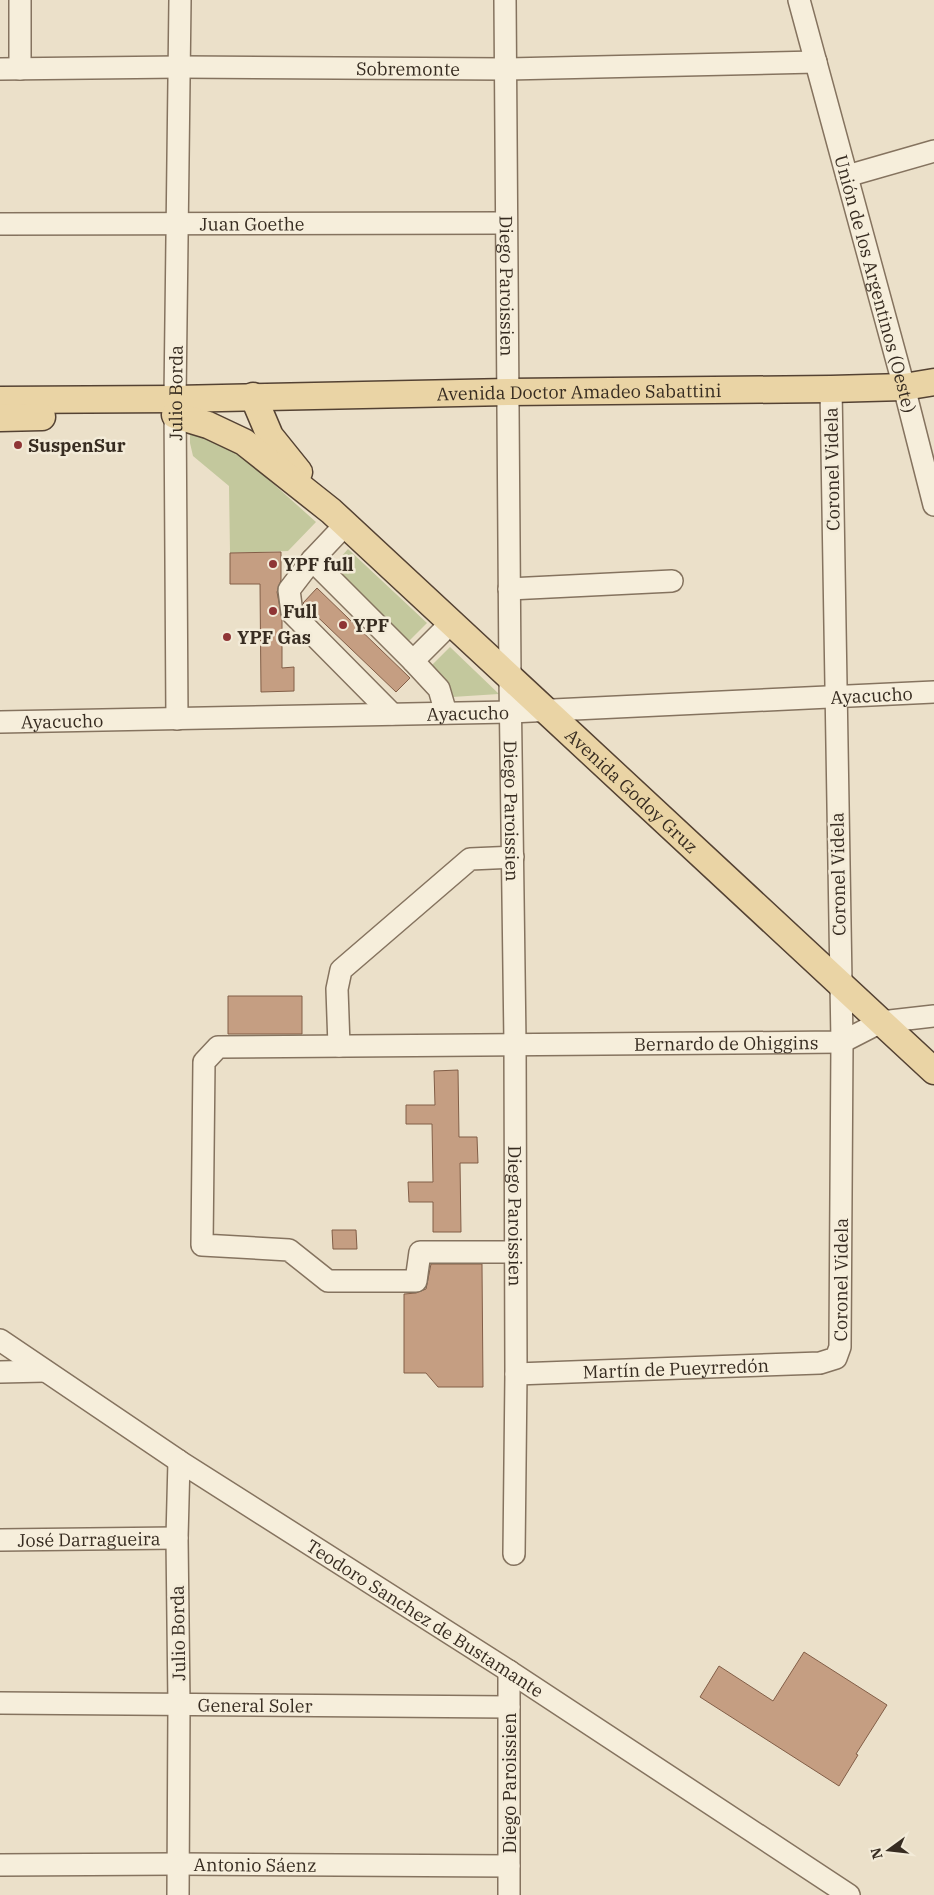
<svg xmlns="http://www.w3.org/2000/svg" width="934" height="1895" font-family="'IBM Plex Serif',serif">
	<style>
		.green { fill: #c3c89d }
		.building { fill: #c59e82; stroke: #825e47 }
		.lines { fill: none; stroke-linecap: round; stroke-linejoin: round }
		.minor-casing { stroke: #85735f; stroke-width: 24 }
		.major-casing { stroke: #544233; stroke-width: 29 }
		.minor { stroke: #f6eedb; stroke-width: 21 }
		.major { stroke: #ead4a5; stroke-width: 26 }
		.poi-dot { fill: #8f3535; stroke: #f3ebd8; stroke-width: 2 }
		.labels { text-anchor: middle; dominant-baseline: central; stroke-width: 5; stroke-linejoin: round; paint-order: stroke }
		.street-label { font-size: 18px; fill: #372c21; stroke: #f3ebd8 }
		.poi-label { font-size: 18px; font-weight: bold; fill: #372c21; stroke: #f3ebd8; text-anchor: start }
	</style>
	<rect width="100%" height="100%" fill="#ebe0c9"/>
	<path class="green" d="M196 430 230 445 316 522 288 551 230 553 229 486 193 456 190 443V435Z
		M348 549 427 623 408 642 331 568Z
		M450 647 499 694 452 697 432 665Z"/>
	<path class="building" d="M281 552V580L277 592 282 619V668L294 667V691L261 692 260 584H230V553Z
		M317 588 410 678 396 692 303 603Z
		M228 996H302V1034H228Z
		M458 1070 459 1137H477L478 1163H460L461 1232H433V1202H409L408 1182H433L432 1124H406V1105H435L434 1071Z
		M332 1230H356L357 1249H333Z
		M431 1264H482L483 1387H438L426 1373H404V1294L416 1293 426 1289Z
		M804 1652 887 1705 856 1754 858 1755 839 1786 700 1697 719 1666 773 1701Z"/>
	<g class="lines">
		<g class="minor-casing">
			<g id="minor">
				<path id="s1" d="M505 0 510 678 515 1043 516 1374 514 1554"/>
				<path id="s2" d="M799 0 904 387 934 505"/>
				<path id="s3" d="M0 69 180 67 505 69 816 62"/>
				<path d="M20 69V0"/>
				<path d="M847 176 934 151"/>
				<path id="s4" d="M0 224 506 223"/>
				<path d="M346 524 312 560 413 661 451 623"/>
				<path d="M312 560 289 590 292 613 392 714"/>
				<path d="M509 589 672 581"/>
				<path d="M413 661 439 689 446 713"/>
				<path id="s5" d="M177 719 175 399 180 0"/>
				<path id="s6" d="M0 722 511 712 934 692"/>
				<path d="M339 1046 337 989 341 970 470 859 513 857"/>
				<path id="s7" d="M515 1252H420L416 1281H328L289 1250 202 1245 204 1062 218 1047 842 1042 881 1022 934 1016"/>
				<path id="s8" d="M0 1340 179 1461 509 1671 849 1895"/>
				<path d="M0 1372 45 1371"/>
				<path id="s9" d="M516 1374 820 1363 836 1358 840 1347 842 1042 831 389"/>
				<path id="s10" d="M0 1540 177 1538"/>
				<path d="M509 1671V1895"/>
				<path id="s11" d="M0 1703 509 1707"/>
				<path id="s12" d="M0 1865 177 1864 509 1866"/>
				<path d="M178 1895 179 1704 177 1538 179 1461"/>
			</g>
		</g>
		<g class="major-casing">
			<g id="major">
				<path d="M253 396 270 436 299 472"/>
				<path id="s13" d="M0 400 175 399 508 392 831 389 904 387 934 382"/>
				<path id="s14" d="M175 415 208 425 244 442 331 511 934 1071"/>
				<path d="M0 418 42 417"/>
			</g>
		</g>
		<use href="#minor" class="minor"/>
		<use href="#major" class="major"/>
	</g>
	<g class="poi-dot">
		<circle cx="18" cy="445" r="5"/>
		<circle cx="273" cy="564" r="5"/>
		<circle cx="273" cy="611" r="5"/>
		<circle cx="343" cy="625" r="5"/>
		<circle cx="227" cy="637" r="5"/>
	</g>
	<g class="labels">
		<g class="street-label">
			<text stroke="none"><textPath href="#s3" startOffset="408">Sobremonte</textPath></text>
			<text stroke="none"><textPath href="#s4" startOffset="252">Juan Goethe</textPath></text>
			<text stroke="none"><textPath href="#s2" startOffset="294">Unión de los Argentinos (Oeste)</textPath></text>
			<text stroke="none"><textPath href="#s1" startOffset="286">Diego Paroissien</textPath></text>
			<text stroke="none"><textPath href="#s13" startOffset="579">Avenida Doctor Amadeo Sabattini</textPath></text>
			<text stroke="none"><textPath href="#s5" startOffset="326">Julio Borda</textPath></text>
			<text transform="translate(832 469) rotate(-91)">Coronel Videla</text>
			<text stroke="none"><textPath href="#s6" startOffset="872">Ayacucho</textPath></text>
			<text stroke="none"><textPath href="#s6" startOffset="468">Ayacucho</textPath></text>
			<text stroke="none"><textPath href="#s6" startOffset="62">Ayacucho</textPath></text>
			<text stroke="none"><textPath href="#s14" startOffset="596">Avenida Godoy Gruz</textPath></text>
			<text stroke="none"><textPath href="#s1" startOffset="811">Diego Paroissien</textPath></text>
			<text transform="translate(838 874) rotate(-91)">Coronel Videla</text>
			<text stroke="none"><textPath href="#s7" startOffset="1061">Bernardo de Ohiggins</textPath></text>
			<text stroke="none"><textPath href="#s1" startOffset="1216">Diego Paroissien</textPath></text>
			<text stroke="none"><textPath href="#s9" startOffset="400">Coronel Videla</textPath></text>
			<text stroke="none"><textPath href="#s9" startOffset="160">Martín de Pueyrredón</textPath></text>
			<text stroke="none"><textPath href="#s10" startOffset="89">José Darragueira</textPath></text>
			<text stroke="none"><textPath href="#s8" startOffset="508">Teodoro Sanchez de Bustamante</textPath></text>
			<text transform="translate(178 1633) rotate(-91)">Julio Borda</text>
			<text stroke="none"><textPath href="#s11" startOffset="255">General Soler</textPath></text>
			<text transform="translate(509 1783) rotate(-90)">Diego Paroissien</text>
			<text stroke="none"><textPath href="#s12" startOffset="255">Antonio Sáenz</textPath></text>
		</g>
		<g class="poi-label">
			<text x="28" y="445">SuspenSur</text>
			<text x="283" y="564">YPF full</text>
			<text x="283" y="611">Full</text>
			<text x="353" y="625">YPF</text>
			<text x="237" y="637">YPF Gas</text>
		</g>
	</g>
	<g transform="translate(889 1850) rotate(255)" stroke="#f3ebd8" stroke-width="4" paint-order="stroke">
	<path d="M0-4L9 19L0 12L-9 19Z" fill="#372c21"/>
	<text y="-8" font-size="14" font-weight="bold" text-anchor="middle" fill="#372c21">N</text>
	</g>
</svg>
